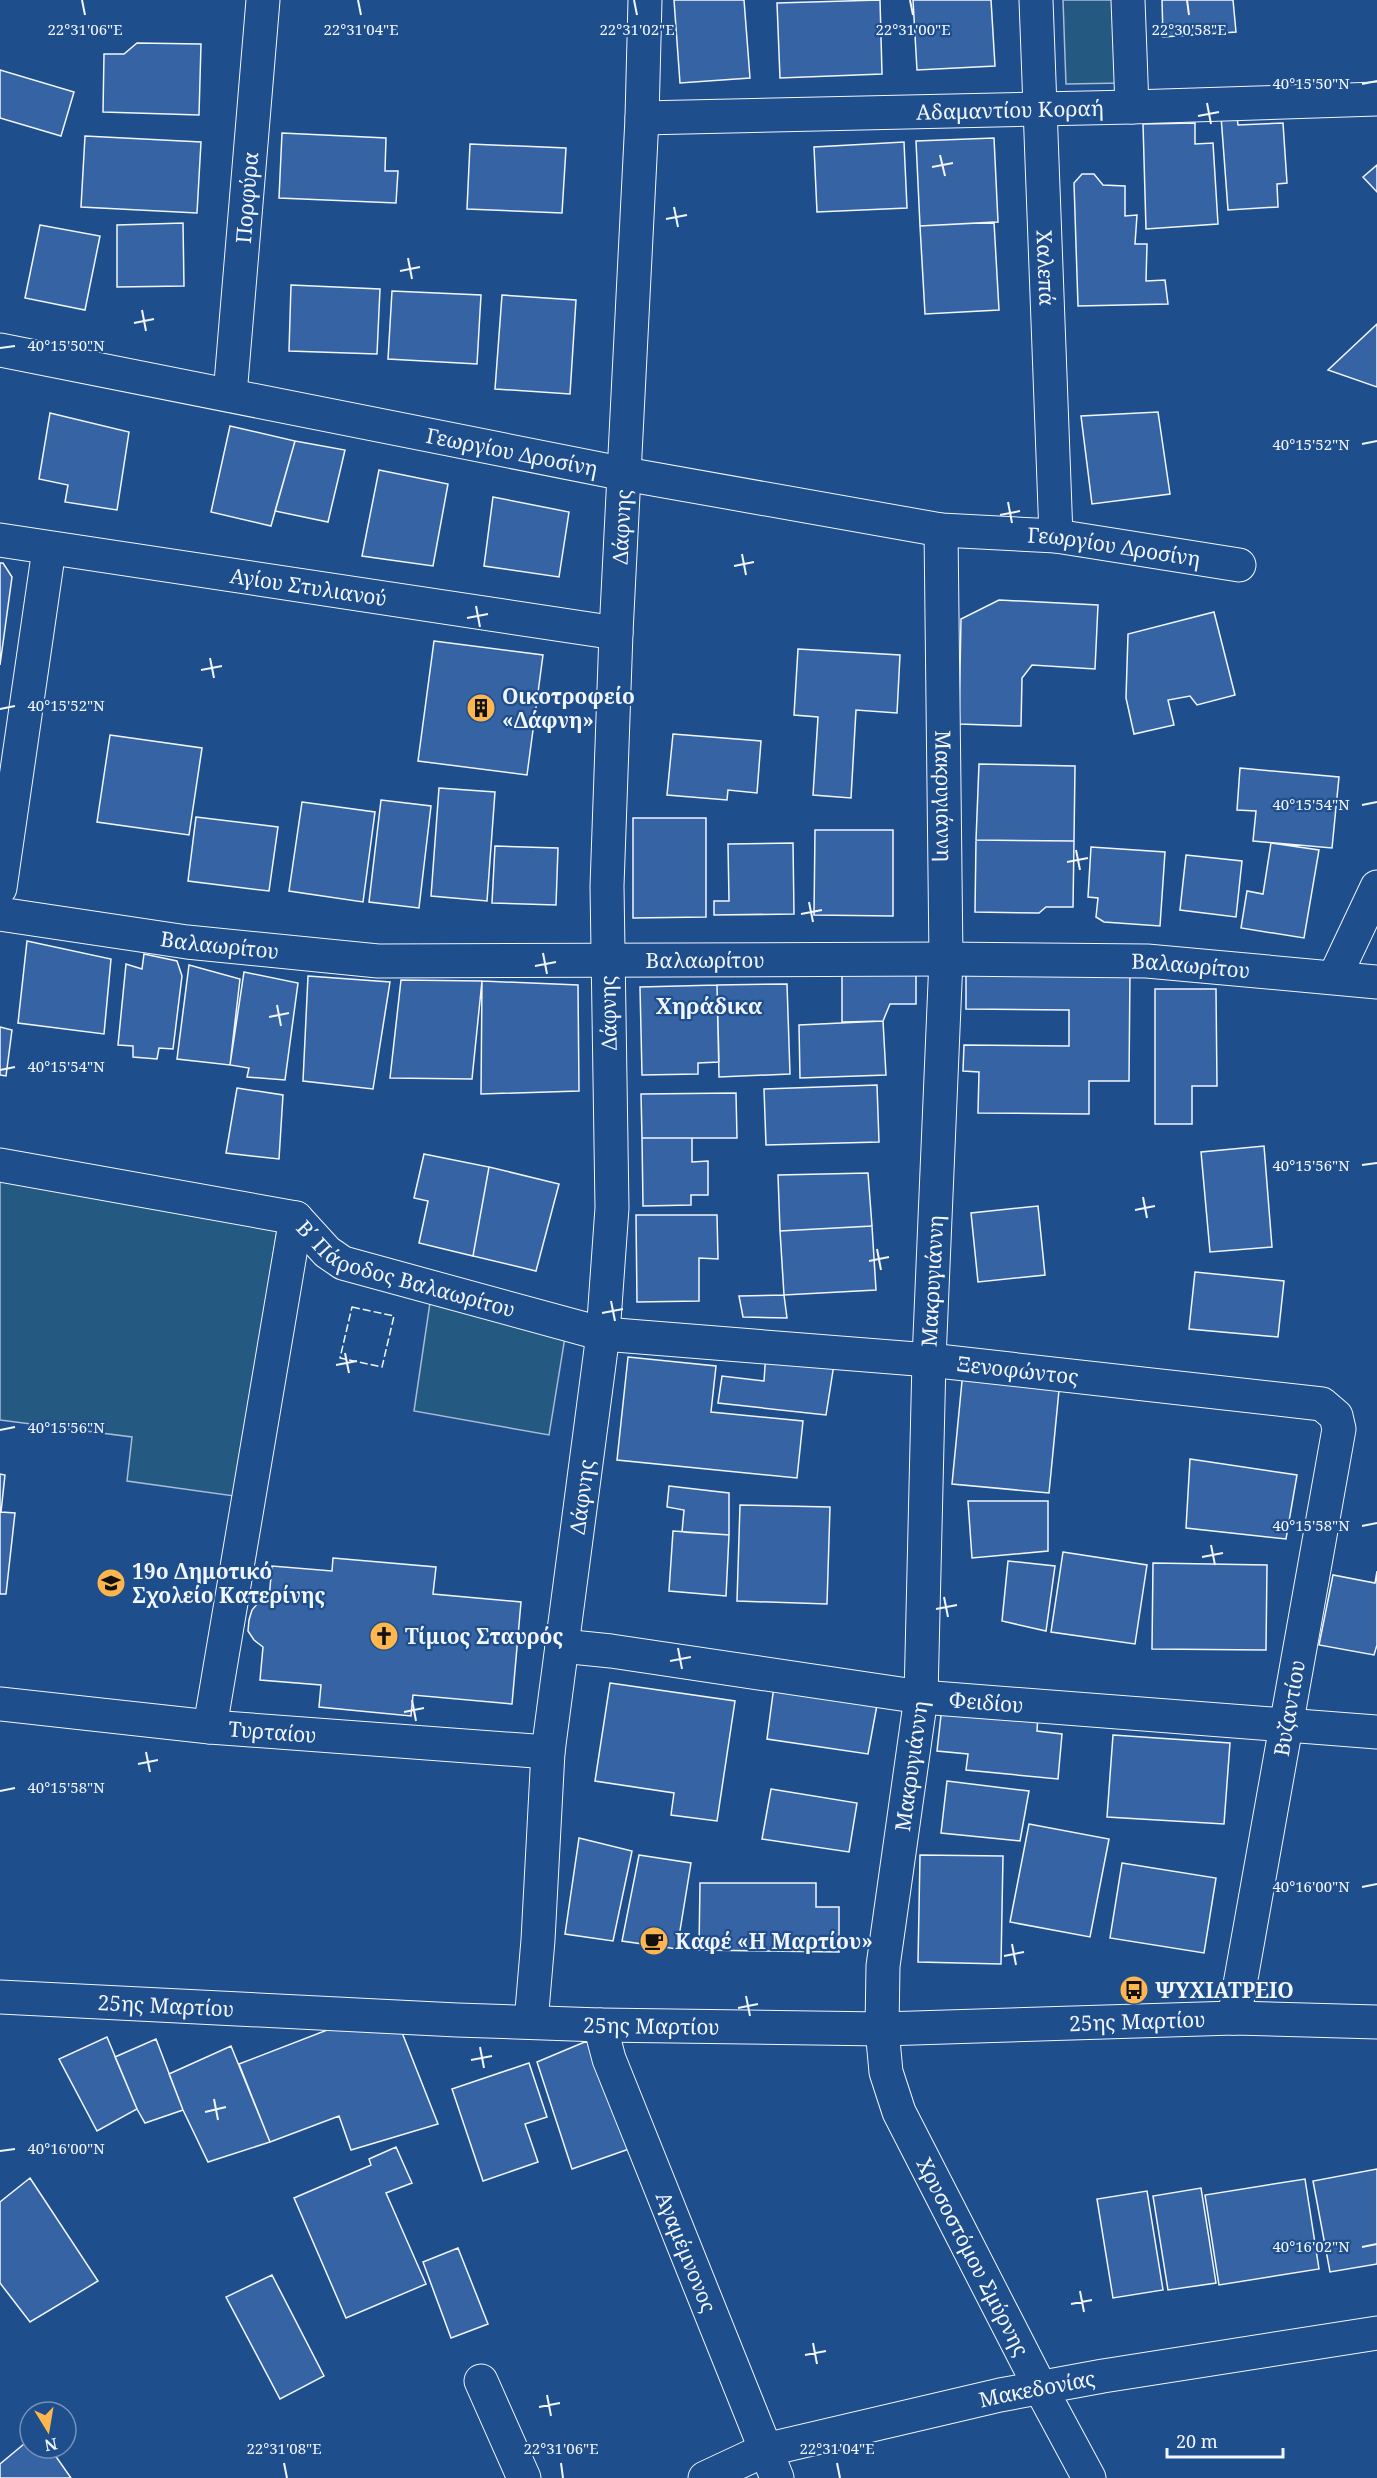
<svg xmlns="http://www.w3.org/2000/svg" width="1377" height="2478" font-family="'Noto Serif',serif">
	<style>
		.green { fill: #245a82; stroke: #a8bbd7; stroke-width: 1.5 }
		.building { fill: #3563a3; stroke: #f2f6ff; stroke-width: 1.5 }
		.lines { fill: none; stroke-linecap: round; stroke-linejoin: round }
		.street-casing { stroke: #f2f6ff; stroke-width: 35 }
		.secondary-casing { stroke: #f2f6ff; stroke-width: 35 }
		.street { stroke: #1f4e8c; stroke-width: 33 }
		.secondary { stroke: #1f4e8c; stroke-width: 33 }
		.fence { stroke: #f2f6ff; stroke-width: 1.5; stroke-dasharray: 8 3; stroke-linecap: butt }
		.ticks { fill: none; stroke: #f2f6ff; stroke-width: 2 }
		.labels { text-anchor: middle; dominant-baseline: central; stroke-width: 4.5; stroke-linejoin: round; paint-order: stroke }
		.street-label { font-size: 21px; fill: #f2f6ff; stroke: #1f4e8c }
		.poi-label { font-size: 21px; font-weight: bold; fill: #f2f6ff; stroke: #1f4e8c; text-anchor: start }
		.neighbourhood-label { font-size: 22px; font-weight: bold; fill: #f2f6ff; stroke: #1f4e8c }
		.ticks-label { font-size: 15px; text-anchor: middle; fill: #f2f6ff; stroke: #1f4e8c; stroke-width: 4.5; stroke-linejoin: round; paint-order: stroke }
	</style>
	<rect width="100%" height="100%" fill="#1f4e8c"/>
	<path class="green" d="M1063 0H1118L1122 83 1066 84Z
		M0 1177 278 1225 234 1496 127 1481 132 1437 0 1420Z
		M431 1296 566 1331 549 1435 414 1411Z"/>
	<path class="building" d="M674 0H744L750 78 680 83Z
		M880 0 882 74 780 78 777 3Z
		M913 0H991L995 66 917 70Z
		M1162 0H1233L1236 32 1163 37Z
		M137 43 201 44 199 115 103 112 104 54H124Z
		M0 70 74 92 61 136 0 118Z
		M1221 116H1237L1238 125 1283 123 1287 183 1277 184 1278 207 1228 210Z
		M1195 123V144L1213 143 1218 224 1146 229 1143 124Z
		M282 133 386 138 385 171H398L396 203 279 198Z
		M85 136 201 142 197 213 81 207Z
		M994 138 998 222 920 226 916 141Z
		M904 142 907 208 817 212 814 147Z
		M470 144 566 148 562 213 467 209Z
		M1377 165V192L1363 177Z
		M1082 174H1094L1103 185 1125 186V216L1137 215 1135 244H1147L1146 281 1165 280 1168 304 1078 306 1074 183Z
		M994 222 999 310 925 314 920 226Z
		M183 223 184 286 117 287V225Z
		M40 225 100 236 85 310 25 298Z
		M291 285 380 289 377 354 289 351Z
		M392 291 481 295 477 364 388 359Z
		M502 295 576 300 570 394 495 389Z
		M1377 324V387L1328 370Z
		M1158 412 1170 494 1092 504 1081 416Z
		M50 413 129 432 117 510 65 502 68 485 39 479Z
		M230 426 295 441 271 526 211 512Z
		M295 441 345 450 328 522 275 511Z
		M379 470 448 484 433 566 362 556Z
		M493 497 569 512 559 577 484 566Z
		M0 563H3L12 577 0 665Z
		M999 600 1098 605 1095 669 1032 665 1022 678 1021 726 959 724 961 619Z
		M1214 612 1235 695 1197 705 1190 696 1168 700 1174 725 1134 734 1126 698 1128 634Z
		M434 641 543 655 527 775 418 761Z
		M798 649 900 655 897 713 856 710 851 798 813 795 818 717 794 715Z
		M673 734 761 741 757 793 728 790 727 800 667 795Z
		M110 735 202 748 189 835 97 822Z
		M979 764 1075 766 1074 841 976 840Z
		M1240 768 1339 777 1332 848 1253 841 1256 811 1237 810Z
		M439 788 495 792 487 901 431 896Z
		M381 800 431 806 419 908 369 902Z
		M302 802 375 812 363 902 289 891Z
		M196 817 278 827 269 891 188 881Z
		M633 818H706V917L633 918Z
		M815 830H893V916L814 915Z
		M976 840 1074 841 1073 907H1046L1039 913 975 912Z
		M793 843 794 914 714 915V901H729L728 844Z
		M1271 843 1319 850 1304 938 1241 928 1247 891 1263 894Z
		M495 846 558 848 556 905 492 903Z
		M1091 847 1165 852 1160 926 1104 922 1096 917 1098 898 1088 897Z
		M1186 855 1242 861 1236 917 1180 910Z
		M27 941 111 959 104 1034 18 1023Z
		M144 954 177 961 182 976 173 1049 159 1048 157 1059 133 1057V1046L118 1045 126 964 142 969Z
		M189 965 240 979 230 1065 177 1059Z
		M966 967 1130 969 1129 1081H1089V1114L978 1113 979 1072 963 1071 964 1045 1069 1046V1010L966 1009Z
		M244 972 298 983 285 1080 247 1077 249 1068 230 1065Z
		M916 973V1004H890L883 1021 842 1022V974Z
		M308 976 390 982 373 1089 303 1081Z
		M401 980 482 981 472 1079 390 1078Z
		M482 981 578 985 579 1091 481 1094Z
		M787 984 790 1074 719 1077 717 985Z
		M717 985 719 1062 698 1063V1074L642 1075 640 987Z
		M1155 989H1216L1217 1086H1192V1124H1155Z
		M883 1021 886 1075 800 1078 799 1025Z
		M0 1027 12 1030 6 1076 0 1075Z
		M877 1085 879 1142 766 1145 764 1089Z
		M237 1088 283 1095 279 1159 226 1153Z
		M736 1093 737 1138H642L641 1094Z
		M642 1138H692V1162L708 1161V1195H691V1205L643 1206Z
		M1264 1146 1272 1247 1210 1252 1201 1152Z
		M424 1154 489 1167 473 1256 419 1243 428 1201 414 1198Z
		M489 1167 559 1184 536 1271 473 1256Z
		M868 1173 872 1226 780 1231 778 1175Z
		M1038 1206 1045 1275 978 1282 971 1213Z
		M636 1215H717L718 1259 699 1258V1301L637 1302Z
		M872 1226 876 1290 784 1295 780 1231Z
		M1195 1272 1284 1281 1278 1337 1189 1329Z
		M784 1295 787 1318 743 1317 739 1296Z
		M766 1352 834 1364 826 1415 718 1403 722 1376 764 1381Z
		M628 1357 716 1366 711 1412 803 1421 797 1478 617 1460Z
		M963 1371 1060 1380 1049 1493 952 1484Z
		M1190 1459 1297 1475 1286 1539 1186 1528Z
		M0 1474 5 1475 1 1512 15 1513 6 1594H0Z
		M669 1486 729 1493V1535L682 1532 684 1510 667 1507Z
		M968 1501H1048V1551L972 1558Z
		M740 1505 830 1507 827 1604 737 1601Z
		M673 1531 729 1535 726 1596 669 1591Z
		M1063 1552 1147 1565 1135 1644 1051 1632Z
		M333 1558 436 1567 433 1594 521 1602 512 1704 413 1695 411 1716 319 1707 321 1685 260 1680 263 1647 254 1640 248 1631 249 1620 252 1610 259 1602 269 1598 272 1566 332 1571Z
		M1008 1561 1055 1566 1046 1631 1002 1621Z
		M1153 1563 1267 1565 1266 1650 1152 1649Z
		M1377 1571V1645L1374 1655 1319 1645 1333 1575 1375 1583Z
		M610 1683 735 1701 717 1821 671 1815 674 1793 595 1781Z
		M774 1686 877 1705 868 1754 767 1739Z
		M942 1706 1038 1715 1037 1731 1062 1734 1058 1779 966 1770 968 1754 937 1751Z
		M1113 1735 1230 1743 1224 1824 1107 1817Z
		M947 1781 1029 1791 1020 1841 941 1833Z
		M771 1789 857 1803 849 1852 762 1839Z
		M1029 1824 1109 1839 1090 1937 1010 1922Z
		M579 1838 632 1851 613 1941 565 1934Z
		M639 1855 691 1863 677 1949 622 1941Z
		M920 1855 1003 1856 1001 1964 918 1962Z
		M1122 1863 1216 1878 1204 1953 1110 1938Z
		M700 1883H816V1907H839V1952L699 1950Z
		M335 2027 401 2030 438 2124 351 2150 339 2116 270 2142 239 2064Z
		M107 2037 137 2109 97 2131 59 2059Z
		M156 2039 183 2110 145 2123 137 2109 115 2057Z
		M587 2041 629 2149 572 2169 537 2062Z
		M231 2046 270 2142 208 2162 183 2110 169 2074Z
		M529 2063 547 2117 525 2124 538 2162 483 2181 452 2089Z
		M396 2147 412 2183 386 2193 426 2284 346 2318 294 2198 371 2165 369 2159Z
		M1377 2169V2264L1330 2272 1313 2181Z
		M30 2178 98 2281 30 2322 0 2283V2202Z
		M1305 2179 1319 2269 1219 2285 1205 2195Z
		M1201 2188 1216 2283 1168 2290 1153 2196Z
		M1147 2191 1163 2290 1113 2298 1097 2199Z
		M458 2248 488 2324 451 2338 423 2262Z
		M272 2275 324 2376 280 2399 226 2297Z
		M30 2439V2448H50L71 2478H0V2464Z"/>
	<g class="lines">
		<g class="street-casing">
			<g id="street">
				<path id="s1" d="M1036 0 1056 536"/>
				<path d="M1128 0 1132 107"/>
				<path id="s2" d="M642 118 1132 107 1377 99"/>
				<path id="s3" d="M0 350 625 474 941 530 1056 536 1239 565"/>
				<path id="s4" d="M230 395 263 0"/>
				<path id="s5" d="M941 530 946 959 929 1360 921 1697 883 1966 882 2029 886 2072 899 2112 1040 2387 1089 2478"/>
				<path id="s6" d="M0 540 616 633"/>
				<path d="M0 888 49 549"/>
				<path id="s7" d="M0 914 187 942 378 961 946 959 1147 961 1377 982"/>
				<path d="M1335 976 1377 887"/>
				<path id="s8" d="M0 1165 296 1218 327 1252 343 1263 603 1334 929 1360 1322 1404 1336 1416 1339 1429 1234 2018"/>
				<path id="s9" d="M562 1646 611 1651 921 1697 1377 1732"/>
				<path id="s10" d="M0 1704 210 1727 548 1752"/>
				<path d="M210 1727 296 1218"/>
				<path id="s11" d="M600 2025 609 2059 777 2478"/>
				<path d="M481 2381 524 2478"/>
				<path id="s12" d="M705 2478 765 2450 1000 2395 1103 2376 1377 2333"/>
			</g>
		</g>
		<g class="secondary-casing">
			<g id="secondary">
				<path id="s13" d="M0 1997 457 2020 600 2025 882 2029 1234 2018 1377 2022"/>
				<path id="s14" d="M531 2022 538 1940 548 1752 603 1334 612 1208 607 886 616 633 642 118 645 0"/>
			</g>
		</g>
		<use href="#street" class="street"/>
		<use href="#secondary" class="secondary"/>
		<path class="fence" d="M352 1307 394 1316 382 1367 340 1358Z"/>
	</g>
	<path class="ticks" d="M82 0 85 15M358 0 361 15M634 0 637 15M910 0 913 15M1187 0 1189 15M1362 84 1377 81M1207 103 1211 124M1198 116 1219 112M940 155 945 176M932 167 953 163M674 207 678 227M666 219 687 215M408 258 412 279M400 271 420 267M142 310 146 331M134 323 154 319M0 348 15 346M1362 444 1377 441M1008 502 1012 523M1000 515 1020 511M742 554 746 575M734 566 754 562M476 606 480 627M467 618 488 614M210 658 214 678M201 670 222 666M0 709 15 706M1362 805 1377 802M1076 850 1080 870M1067 862 1088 858M809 902 813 922M801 914 822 910M543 953 547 974M535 966 556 962M277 1005 281 1026M269 1017 289 1013M0 1070 15 1067M1362 1165 1377 1163M1143 1197 1147 1218M1135 1210 1155 1206M877 1249 881 1270M869 1261 889 1257M611 1301 615 1321M602 1313 623 1309M345 1353 349 1373M336 1365 357 1361M0 1430 15 1427M1362 1526 1377 1523M1211 1545 1215 1565M1202 1557 1223 1553M944 1597 948 1617M936 1609 957 1605M678 1648 682 1669M670 1661 691 1657M412 1700 416 1721M404 1712 424 1708M146 1752 150 1772M138 1764 158 1760M0 1791 15 1788M1362 1887 1377 1884M1012 1944 1016 1965M1004 1956 1024 1952M746 1996 750 2016M738 2008 758 2004M480 2047 484 2068M471 2060 492 2056M214 2099 218 2120M205 2112 226 2107M0 2151 15 2149M1362 2247 1377 2244M1080 2291 1084 2312M1071 2304 1092 2300M813 2343 817 2364M805 2355 826 2351M547 2395 551 2416M539 2407 560 2403M284 2463 287 2478M561 2463 563 2478M837 2463 840 2478"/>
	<defs>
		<g id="building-disc" transform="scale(1.5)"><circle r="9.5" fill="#ffb74d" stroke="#1f4e8c"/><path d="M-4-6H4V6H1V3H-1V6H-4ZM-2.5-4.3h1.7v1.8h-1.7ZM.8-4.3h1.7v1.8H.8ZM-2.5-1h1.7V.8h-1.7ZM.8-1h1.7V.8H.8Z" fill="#111"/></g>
		<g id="school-disc" transform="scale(1.5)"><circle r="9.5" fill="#ffb74d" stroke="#1f4e8c"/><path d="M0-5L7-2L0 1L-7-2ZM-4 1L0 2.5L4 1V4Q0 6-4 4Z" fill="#111"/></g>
		<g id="church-disc" transform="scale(1.5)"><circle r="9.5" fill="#ffb74d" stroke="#1f4e8c"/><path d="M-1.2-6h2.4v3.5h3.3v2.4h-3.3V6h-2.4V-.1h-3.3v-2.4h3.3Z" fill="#111"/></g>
		<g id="cafe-disc" transform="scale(1.5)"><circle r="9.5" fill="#ffb74d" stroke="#1f4e8c"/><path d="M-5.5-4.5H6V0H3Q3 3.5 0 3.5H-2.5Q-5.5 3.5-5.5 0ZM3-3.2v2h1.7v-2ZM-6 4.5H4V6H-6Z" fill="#111"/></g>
		<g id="bus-disc" transform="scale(1.5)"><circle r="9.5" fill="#ffb74d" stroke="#1f4e8c"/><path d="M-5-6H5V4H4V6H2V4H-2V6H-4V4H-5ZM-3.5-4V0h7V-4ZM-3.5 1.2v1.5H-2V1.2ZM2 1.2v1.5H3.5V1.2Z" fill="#111"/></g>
	</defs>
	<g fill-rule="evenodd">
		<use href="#building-disc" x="481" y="708"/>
		<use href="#school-disc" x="111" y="1583"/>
		<use href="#church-disc" x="384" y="1636"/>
		<use href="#cafe-disc" x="654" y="1941"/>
		<use href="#bus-disc" x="1134" y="1990"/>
	</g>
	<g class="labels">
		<g class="street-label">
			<text stroke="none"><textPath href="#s2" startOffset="368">Αδαμαντίου Κοραή</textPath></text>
			<text stroke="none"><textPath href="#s4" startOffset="198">Πορφύρα</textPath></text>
			<text stroke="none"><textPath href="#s1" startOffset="268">Χαλεπά</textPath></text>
			<text stroke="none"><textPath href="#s3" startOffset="522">Γεωργίου Δροσίνη</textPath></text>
			<text stroke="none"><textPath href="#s14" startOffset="1500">Δάφνης</textPath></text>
			<text stroke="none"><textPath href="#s3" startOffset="1132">Γεωργίου Δροσίνη</textPath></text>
			<text stroke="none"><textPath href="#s6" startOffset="312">Αγίου Στυλιανού</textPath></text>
			<text stroke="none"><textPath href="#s5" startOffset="266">Μακρυγιάννη</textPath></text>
			<text stroke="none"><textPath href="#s7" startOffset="222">Βαλαωρίτου</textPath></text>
			<text stroke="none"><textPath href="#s7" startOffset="708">Βαλαωρίτου</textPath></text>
			<text stroke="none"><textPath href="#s7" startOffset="1194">Βαλαωρίτου</textPath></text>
			<text transform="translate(608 1013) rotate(-91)">Δάφνης</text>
			<text stroke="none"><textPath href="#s8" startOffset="426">Β΄ Πάροδος Βαλαωρίτου</textPath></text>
			<text transform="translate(932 1281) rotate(-87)">Μακρυγιάννη</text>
			<text stroke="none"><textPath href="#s8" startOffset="1052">Ξενοφώντος</textPath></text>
			<text stroke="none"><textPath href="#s14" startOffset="528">Δάφνης</textPath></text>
			<text stroke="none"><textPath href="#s9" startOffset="428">Φειδίου</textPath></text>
			<text transform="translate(1289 1708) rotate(-80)">Βυζαντίου</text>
			<text stroke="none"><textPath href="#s10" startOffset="274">Τυρταίου</textPath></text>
			<text transform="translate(911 1766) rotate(-82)">Μακρυγιάννη</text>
			<text stroke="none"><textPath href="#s13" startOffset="166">25ης Μαρτίου</textPath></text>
			<text stroke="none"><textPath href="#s13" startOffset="1138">25ης Μαρτίου</textPath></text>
			<text stroke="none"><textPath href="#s13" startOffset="652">25ης Μαρτίου</textPath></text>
			<text stroke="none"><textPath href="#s11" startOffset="243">Αγαμέμνονος</textPath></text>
			<text stroke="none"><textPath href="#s5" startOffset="1750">Χρυσοστόμου Σμύρνης</textPath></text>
			<text stroke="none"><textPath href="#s12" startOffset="345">Μακεδονίας</textPath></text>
		</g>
		<g class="poi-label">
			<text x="502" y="696">Οικοτροφείο<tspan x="502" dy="24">«Δάφνη»</tspan></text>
			<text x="132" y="1571">19ο Δημοτικό<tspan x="132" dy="24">Σχολείο Κατερίνης</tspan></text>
			<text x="405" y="1636">Τίμιος Σταυρός</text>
			<text x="675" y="1941">Καφέ «Η Μαρτίου»</text>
			<text x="1155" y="1990">ΨΥΧΙΑΤΡΕΙΟ</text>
		</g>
		<g class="neighbourhood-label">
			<text x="709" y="1005">Χηράδικα</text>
		</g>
	</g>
	<g class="ticks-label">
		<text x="85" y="35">22°31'06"E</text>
		<text x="361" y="35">22°31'04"E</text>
		<text x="637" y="35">22°31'02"E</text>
		<text x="913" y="35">22°31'00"E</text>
		<text x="1189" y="35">22°30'58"E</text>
		<text x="1311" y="89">40°15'50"N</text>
		<text x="66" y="351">40°15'50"N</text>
		<text x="1311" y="450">40°15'52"N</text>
		<text x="66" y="711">40°15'52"N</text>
		<text x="1311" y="810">40°15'54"N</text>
		<text x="66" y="1072">40°15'54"N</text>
		<text x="1311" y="1171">40°15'56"N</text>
		<text x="66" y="1433">40°15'56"N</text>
		<text x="1311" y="1531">40°15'58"N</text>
		<text x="66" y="1793">40°15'58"N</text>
		<text x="1311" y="1892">40°16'00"N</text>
		<text x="66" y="2154">40°16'00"N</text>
		<text x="1311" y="2252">40°16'02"N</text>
		<text x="284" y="2454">22°31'08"E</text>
		<text x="561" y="2454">22°31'06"E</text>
		<text x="837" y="2454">22°31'04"E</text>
	</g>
	<g transform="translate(48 2430) rotate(169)"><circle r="28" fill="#1f4e8c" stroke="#7391ba" stroke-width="1.5"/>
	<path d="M0-4.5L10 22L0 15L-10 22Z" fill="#ffb74d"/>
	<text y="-9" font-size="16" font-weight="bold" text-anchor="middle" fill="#f2f6ff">N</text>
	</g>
	<path d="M1167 2448v9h116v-9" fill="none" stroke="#f2f6ff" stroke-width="3"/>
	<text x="1176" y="2448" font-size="18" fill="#f2f6ff" stroke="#1f4e8c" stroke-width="4.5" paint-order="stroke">20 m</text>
</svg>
